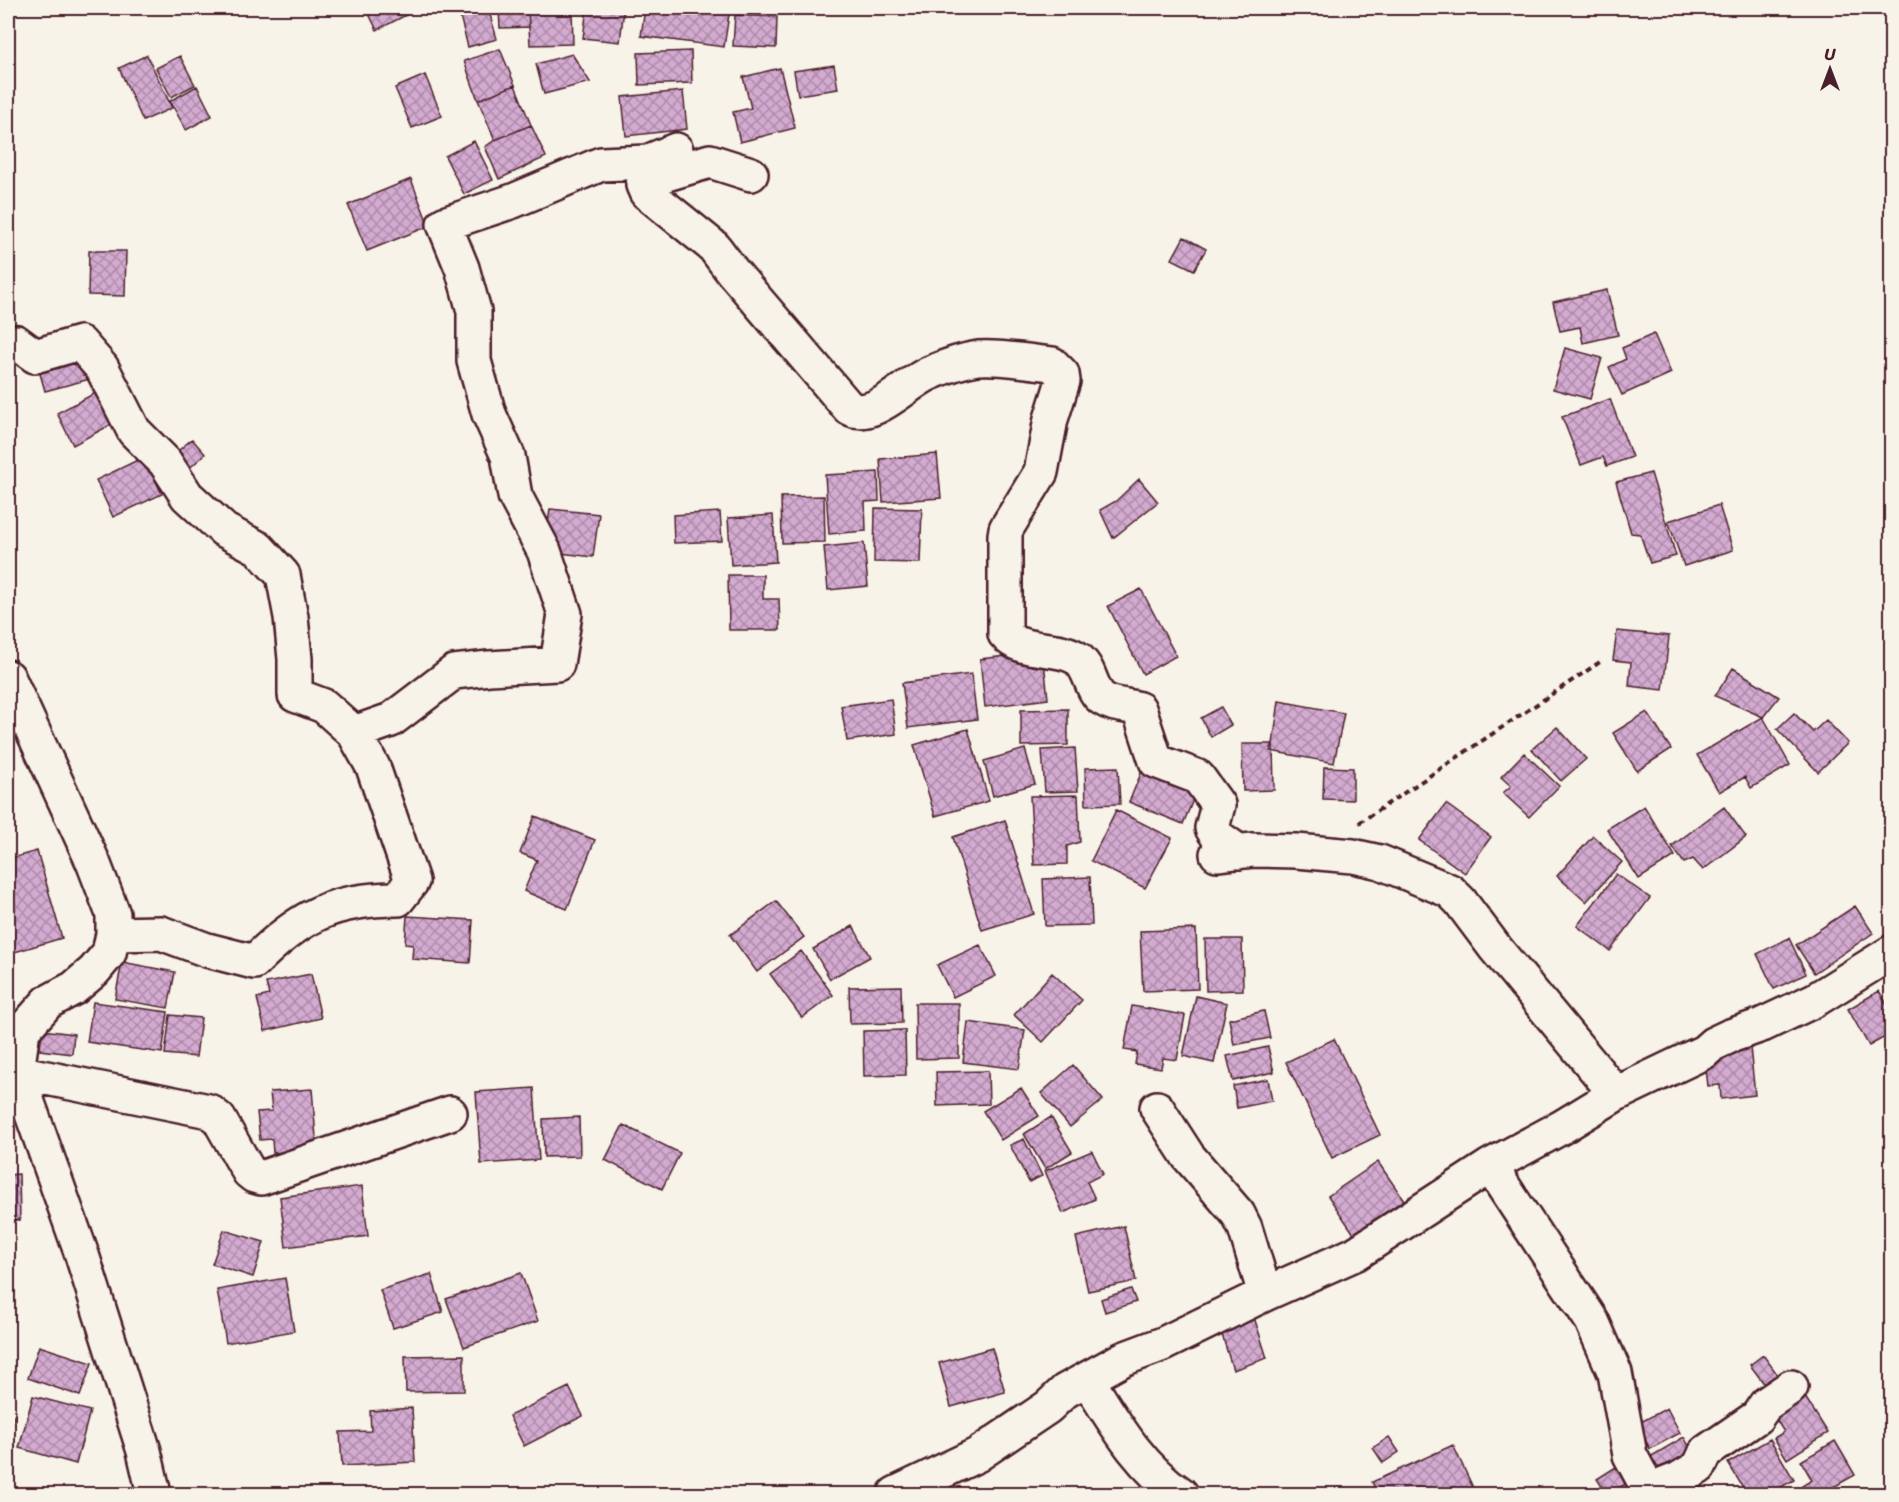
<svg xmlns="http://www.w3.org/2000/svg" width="1899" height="1502" font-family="Sriracha,sans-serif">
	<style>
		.building { fill: url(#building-cross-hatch); stroke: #4a1f2b; stroke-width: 1.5 }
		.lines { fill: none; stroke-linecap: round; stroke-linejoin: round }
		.minor-casing { stroke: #4a1f2b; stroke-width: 38 }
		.path { stroke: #4a1f2b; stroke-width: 4; stroke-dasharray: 6 4.5; stroke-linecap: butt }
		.minor { stroke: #f7f3e8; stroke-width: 33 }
	</style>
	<defs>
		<pattern id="building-cross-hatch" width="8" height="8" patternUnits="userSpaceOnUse" patternTransform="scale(1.5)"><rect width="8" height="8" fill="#d3aad0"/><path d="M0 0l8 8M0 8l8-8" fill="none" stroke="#ad8aa9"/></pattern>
	</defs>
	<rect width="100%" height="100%" fill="#f7f3e8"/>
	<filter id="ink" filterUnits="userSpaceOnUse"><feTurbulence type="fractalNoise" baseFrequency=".0167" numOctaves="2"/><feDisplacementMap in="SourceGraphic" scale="12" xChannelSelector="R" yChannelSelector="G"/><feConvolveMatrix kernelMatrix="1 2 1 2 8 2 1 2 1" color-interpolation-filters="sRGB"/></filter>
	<g filter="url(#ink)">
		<path class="building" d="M366 8H412L414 11 377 30Z
			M488 8 497 39 468 47 460 16Z
			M499 8H528L529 27 500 28Z
			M528 8H572L573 44 530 45Z
			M587 8H624L620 42 583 38Z
			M645 8H730L724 47 641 36Z
			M735 15 777 17 776 48 733 46Z
			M500 49 515 85 478 100 464 61Z
			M691 51 692 83 639 85 638 53Z
			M572 54 590 82 544 94 536 64Z
			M147 55 172 108 143 121 119 68Z
			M180 56 195 85 171 97 156 68Z
			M834 65 838 89 798 95 794 71Z
			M780 68 795 128 740 142 733 112 751 108 743 77Z
			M425 75 442 116 412 128 395 88Z
			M515 85 531 125 495 140 478 100Z
			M197 86 212 116 186 130 170 101Z
			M683 91 687 129 626 136 622 97Z
			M531 125 546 157 499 179 485 147 495 140Z
			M474 141 493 180 464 194 445 156Z
			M411 179 429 226 367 251 348 205Z
			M1184 237 1206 249 1194 270 1172 259Z
			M89 251H126L125 296 88 295Z
			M1607 290 1618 335 1583 343 1580 327 1560 331 1553 302Z
			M1654 334 1671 373 1622 395 1609 367 1626 359 1622 348Z
			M80 343 90 379 45 391 35 356Z
			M1565 348 1602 358 1590 399 1553 389Z
			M101 390 118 421 73 445 57 413Z
			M1610 399 1632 457 1607 466 1603 457 1581 465 1562 417Z
			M192 439 205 454 179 478 165 462Z
			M937 454 941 498 883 502 880 459Z
			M144 457 162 494 113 517 96 480Z
			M878 472 879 501 865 502 866 531 829 534 825 475Z
			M1651 473 1676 556 1650 563 1640 534 1631 533 1616 482Z
			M1139 479 1158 502 1113 538 1100 510 1116 501Z
			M824 496 825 542 782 543 781 497Z
			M1719 505 1733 550 1684 566 1668 521Z
			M875 508 922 509 920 563 874 562Z
			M550 509 599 514 593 557 544 551Z
			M720 512 722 541 674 543 673 515Z
			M773 515 776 562 731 565 728 518Z
			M864 543 868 586 828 590 824 547Z
			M728 575H763V599H779L780 630H729Z
			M1141 589 1176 656 1143 674 1108 606Z
			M1617 631 1669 636 1663 690 1629 686 1631 662 1613 660Z
			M1043 652 1048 699 985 707 980 659Z
			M1733 668 1779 697 1763 717 1715 696Z
			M971 674 977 719 908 728 902 683Z
			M891 699 896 734 847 741 841 706Z
			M1279 701 1344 713 1334 763 1270 751 1273 744Z
			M1221 707 1231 725 1211 737 1201 718Z
			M1068 709V745L1021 746V710Z
			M1647 712 1671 749 1637 771 1613 733Z
			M1794 713 1813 732 1826 720 1848 743 1818 772 1777 729Z
			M1763 717 1790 765 1751 788 1745 777 1719 792 1697 755Z
			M1557 727 1586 759 1561 781 1532 749Z
			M968 729 989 801 935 816 914 745Z
			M1242 744H1273L1274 790 1243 791Z
			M1075 748 1078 791 1045 792 1042 750Z
			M1025 749 1035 784 993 796 984 761Z
			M1524 753 1559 786 1529 817 1503 793 1511 786 1501 777Z
			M1144 766 1198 788 1183 824 1129 802Z
			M1118 767 1120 804 1086 805 1085 768Z
			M1324 767 1353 768V800L1323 799Z
			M1078 795 1080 842 1067 846V864L1034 865 1030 796Z
			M1446 804 1491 837 1465 873 1419 840Z
			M1644 806 1675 856 1639 879 1607 829Z
			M1724 807 1746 837 1703 870 1693 859 1684 863 1672 846Z
			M1116 810 1172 838 1145 888 1091 861Z
			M535 816 595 840 567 909 524 891 537 860 520 853Z
			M1005 820 1034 914 982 930 953 837Z
			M1593 836 1622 862 1586 902 1557 876Z
			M37 851 62 938 8 954V859Z
			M1616 874 1650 898 1610 951 1577 926Z
			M1090 877 1092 925 1045 926 1043 879Z
			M776 901 804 937 757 972 730 935Z
			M1855 906 1873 933 1814 973 1796 945Z
			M407 916 473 920 470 963 412 959 413 945 405 944Z
			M853 926 870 957 830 979 813 949Z
			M1196 929 1198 989 1143 991 1140 931Z
			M1789 938 1806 974 1774 989 1757 954Z
			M1205 939H1242L1243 990 1206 991Z
			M980 945 996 976 953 997 937 965Z
			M801 951 833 995 802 1018 770 974Z
			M122 962 175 972 168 1008 115 999Z
			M1052 973 1082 1000 1043 1042 1014 1015Z
			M311 974 321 1018 265 1031 257 998 269 995 266 983Z
			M901 986 902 1023 850 1024 849 987Z
			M1879 991 1892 1013V1033L1869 1046 1848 1009Z
			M1196 996 1227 1003 1214 1063 1183 1056Z
			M93 1002 168 1012 162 1053 87 1042Z
			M915 1003H959V1058L916 1059Z
			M1132 1006 1185 1015 1177 1060 1163 1058 1161 1068 1135 1064 1137 1052 1124 1050Z
			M1264 1011 1270 1038 1234 1045 1229 1019Z
			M170 1015 201 1018 196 1057 165 1054Z
			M968 1022 1025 1030 1019 1069 963 1062Z
			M42 1030 74 1034 72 1054 40 1050Z
			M905 1030 906 1075 864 1076 863 1031Z
			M1334 1039 1380 1135 1332 1158 1286 1062Z
			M1268 1047 1274 1072 1233 1081 1227 1056Z
			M1750 1047 1755 1095 1721 1099 1720 1085 1708 1086 1704 1052Z
			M1073 1065 1103 1100 1070 1127 1041 1093Z
			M988 1071 989 1104 937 1106 936 1072Z
			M1268 1079 1272 1101 1237 1108 1233 1086Z
			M534 1088 539 1160 481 1164 476 1092Z
			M1021 1088 1039 1116 1001 1140 983 1111Z
			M312 1089 317 1150 273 1153 272 1139 260 1140 257 1112 272 1111 270 1092Z
			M579 1117 580 1156 544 1157 543 1119Z
			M1051 1117 1072 1152 1045 1169 1024 1134Z
			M623 1125 680 1153 662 1189 605 1160Z
			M1024 1139 1042 1176 1029 1182 1010 1145Z
			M1092 1151 1103 1174 1087 1182 1095 1199 1063 1213 1045 1171Z
			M1378 1162 1404 1200 1354 1234 1328 1196Z
			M19 1174 20 1220H8V1175Z
			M362 1186 368 1236 286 1247 280 1197Z
			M1124 1226 1136 1281 1088 1291 1076 1237Z
			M224 1230 264 1242 253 1277 212 1264Z
			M521 1273 538 1321 464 1347 446 1299Z
			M431 1274 443 1312 393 1328 380 1290Z
			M285 1278 294 1331 226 1343 217 1290Z
			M1131 1289 1136 1302 1105 1312 1101 1299Z
			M1253 1314 1267 1358 1233 1370 1219 1325Z
			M39 1346 92 1363 80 1396 28 1378Z
			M992 1348 1005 1392 951 1407 939 1363Z
			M464 1355V1391L406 1392 405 1356Z
			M1763 1355 1778 1375 1765 1385 1750 1365Z
			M569 1387 583 1416 524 1446 509 1416Z
			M33 1396 90 1411 76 1464 19 1448Z
			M1805 1397 1828 1433 1787 1459 1774 1438 1784 1432 1774 1416Z
			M412 1408 415 1462 342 1466 340 1432 371 1431 370 1411Z
			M1667 1408 1680 1433 1650 1449 1637 1424Z
			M8 1416H14L11 1443 8 1442Z
			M1389 1437 1399 1452 1383 1463 1373 1448Z
			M1684 1437 1697 1461 1663 1480 1650 1457Z
			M1770 1439 1794 1480 1768 1494H1747L1728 1463Z
			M1835 1441 1855 1475 1821 1494H1807L1802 1486 1812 1480 1801 1461Z
			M1453 1445 1476 1494H1378L1372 1482Z
			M1619 1465 1630 1482 1607 1494 1597 1479Z"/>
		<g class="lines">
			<g class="minor-casing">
				<path id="minor" d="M751 174 710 161 650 179 645 181 643 185 646 192 714 247 732 271 849 408C874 421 906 383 930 373 944 367 963 360 978 358 1002 356 1028 362 1052 364L1062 374 1063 381 1051 419 1041 472 1006 529 1005 535V634C1021 654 1054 645 1075 657 1091 666 1090 691 1103 699 1113 706 1128 705 1139 709L1156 761 1198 777 1218 805 1212 828 1218 837 1239 852
					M8 345 16 342 35 356 80 343 102 368 134 431 165 462 187 496 224 530 258 548 283 575 291 617 295 659V695L324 706 354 733 373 767 412 881 398 899C333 899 300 916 254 962L207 950 161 933 113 934
					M8 677 93 862 113 914V934L109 953 94 971 74 988 48 1002 23 1030 17 1072 82 1255 144 1451 154 1494
					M354 733 391 720 454 672 489 668 557 664 565 614 544 551 515 496 508 456 489 414 474 361V311L462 268 444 224 513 201 601 164 647 162 676 150
					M1217 854 1253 850 1296 851 1353 856 1380 862 1450 891 1460 901 1496 949 1616 1094
					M17 1072 209 1111 219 1119 249 1172 254 1176 261 1178 450 1113
					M1157 1108 1188 1156 1238 1214 1245 1228 1265 1294
					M1490 1166 1592 1321 1615 1373 1630 1455 1651 1494
					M1087 1379C1113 1420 1139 1467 1181 1494
					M1649 1491 1679 1479 1699 1467 1706 1452 1757 1417 1766 1404 1791 1387
					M895 1494 977 1455 1048 1407 1065 1391 1123 1359 1163 1344 1265 1294 1355 1254 1490 1166 1562 1127 1616 1094 1704 1052 1713 1044 1730 1036 1762 1025 1815 1000 1892 952"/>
			</g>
			<path class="path" d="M1359 823 1603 660"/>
			<use href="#minor" class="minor"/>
		</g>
	</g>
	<rect width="1899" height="1502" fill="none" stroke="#f7f3e8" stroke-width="30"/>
	<rect x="15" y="15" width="1869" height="1472" fill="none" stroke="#4a1f2b" stroke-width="2" filter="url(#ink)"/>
	<g transform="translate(1830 69)" stroke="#f7f3e8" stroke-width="4.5" paint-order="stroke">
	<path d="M0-4.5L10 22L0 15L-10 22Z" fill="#4a1f2b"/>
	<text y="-9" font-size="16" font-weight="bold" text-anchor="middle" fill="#4a1f2b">U</text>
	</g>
</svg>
